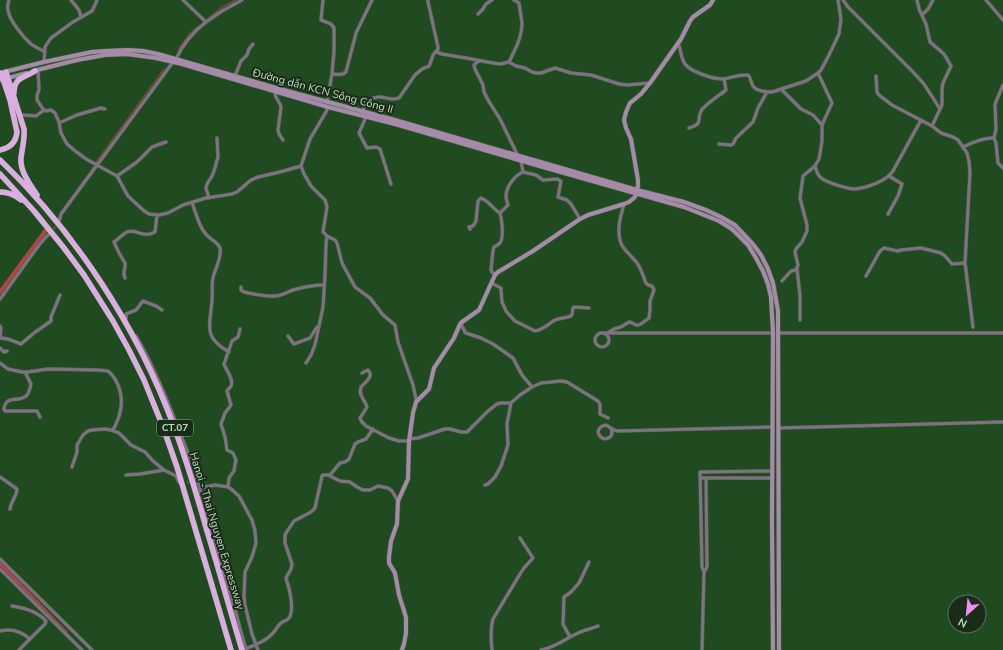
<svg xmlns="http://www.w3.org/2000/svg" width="1003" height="650" font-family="'Nunito Sans',sans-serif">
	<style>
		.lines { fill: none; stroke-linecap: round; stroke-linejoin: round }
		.stream { stroke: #b44343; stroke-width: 1 }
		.river { stroke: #b44343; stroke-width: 4 }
		.street-tunnel { stroke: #386038; stroke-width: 3; stroke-dasharray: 3 1.5; stroke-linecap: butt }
		.street-casing { stroke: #406840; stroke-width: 4 }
		.secondary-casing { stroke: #406840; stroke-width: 5 }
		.highway-casing { stroke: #406840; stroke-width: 6 }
		.street { stroke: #826f84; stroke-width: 3 }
		.secondary { stroke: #a789a9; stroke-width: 4 }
		.highway { stroke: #dcaee0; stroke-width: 5.5 }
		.labels { text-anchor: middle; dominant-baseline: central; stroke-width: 4; stroke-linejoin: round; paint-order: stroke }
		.shield { fill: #192c19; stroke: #8fa68e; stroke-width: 1 }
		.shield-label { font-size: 10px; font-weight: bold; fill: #c2dac0 }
		.street-label { font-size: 11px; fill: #c2dac0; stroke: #192c19 }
	</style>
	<rect width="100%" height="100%" fill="#204b20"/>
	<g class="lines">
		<path class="stream" d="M206 20 222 7 236 0
			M178 50 190 33 200 25
			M96 162 164 69
			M64 208 95 165"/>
		<path class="river" d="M0 292 46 230
			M0 564 66 633"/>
		<path class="street-tunnel" d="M51 233 58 223
			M182 484 193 481"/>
		<g class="street-casing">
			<path id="street" d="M9 0C8 3 7 6 8 10 9 20 23 37 31 44 35 47 40 49 45 52
				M71 0 79 10 81 17
				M323 0 321 20 331 24 334 28V51L332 74 327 102
				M843 0 848 7 914 73 924 84 940 109
				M917 0 919 9 926 24 930 42 944 54 951 66 943 83 942 88V105L932 126
				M986 0 1003 20
				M478 14 483 9 486 4 492 0
				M922 15 928 9 933 0
				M206 22 222 11 242 0
				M678 43C681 49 681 59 685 64 691 72 713 79 723 79 731 78 739 74 748 75 752 78 750 82 753 86 756 91 767 92 772 92L806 81 818 73 821 70 828 57 839 34 841 19 838 0
				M436 52 442 54 466 58 493 63 500 64 509 62 516 66 525 68 532 72 536 73H541L555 68 571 73 591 75 619 84 627 85 650 83
				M176 59C183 44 193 32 206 22L183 0
				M479 61 476 63 474 65 475 69 483 85 484 92 488 100 500 119 518 156
				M44 62 45 47 51 38 73 22 92 11 95 5 97 0
				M509 62C515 50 522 37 522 23 521 16 520 10 519 3L514 0
				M38 70 39 89 37 96V100L43 109 46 111 51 110 55 113 59 122 61 133 67 144 74 150 86 159 117 176 128 196 143 210 149 214 159 215 168 213 183 205 206 198 232 194 237 192 251 180 258 177 280 172 301 166
				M332 74C337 74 342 76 346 72L356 33 372 0
				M235 76 241 61 247 55 249 49 253 44
				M876 76 877 92 879 95 892 105 932 126 941 133 953 137 958 140 967 153 969 161 970 173 965 263 973 327
				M1003 85 995 104 996 129 994 138 996 143 998 163 1003 168
				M781 89 801 109 813 115 822 125
				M275 91C274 98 280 101 281 107L278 130 279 134 283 140
				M328 107 326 112 310 139 301 166 304 174 311 186 325 200 327 207 323 232 327 236 335 240 337 243 342 263 355 287 370 298 383 315 395 325 398 342 413 385 416 399 418 400
				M363 111 365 102C369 100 374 97 379 97 387 97 390 101 399 98L415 75 422 69 429 66 430 64 433 55 438 49V47L428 2V0
				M20 117 23 115 36 116 44 110
				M366 117 359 133 367 148 376 147 380 149 391 184
				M59 123 77 115 101 108 105 109
				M689 128C704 123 696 122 701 111 704 105 720 95 726 90L724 79
				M719 144 731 145 733 144 736 138 753 122 758 108 767 92
				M963 147C971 143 986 137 994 138
				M815 166C816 170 817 174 820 177 825 182 847 189 855 189 866 188 887 181 893 171L921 120
				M523 172 536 175 543 180 557 179 561 181 558 197 567 200 571 204 580 219
				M117 176 137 162 152 147 166 142
				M209 198 206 188 207 184 212 176 214 171 218 157 217 138
				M192 203C196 212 198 225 205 233 209 239 218 242 220 248 222 258 215 269 213 278 211 285 213 292 212 299 211 324 201 336 229 352
				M888 214 898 196 902 184 889 176
				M59 222 61 214 173 62
				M470 229 469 227 473 226 476 221 478 201 481 198C489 201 493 209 500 213
				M797 269 800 296V320
				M495 275 492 272 491 270 493 251 494 247C496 246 498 245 500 243 504 237 502 220 500 213L508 205C507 202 506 199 506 195 507 186 514 176 523 172L521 161
				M866 276 880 251 884 248 898 251 901 250 921 248 941 253 945 256 952 264 965 263
				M125 278C122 271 126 270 125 263L119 253 114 242C117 240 123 234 127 232 136 228 142 239 155 232L157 215
				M782 281 791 271 796 270 797 268 798 265 795 252 796 249 802 242 807 231V225L800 198 803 176 815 166 819 159 822 141V125L832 103 818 73
				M491 283 501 288V290L502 302 506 311 515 321 535 331C543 330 548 324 555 320 560 318 566 318 571 316 574 313 571 309 574 307L589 308
				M241 287V290L244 292C254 294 266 297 275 296 282 296 287 292 293 290 304 287 314 285 324 285
				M0 299 39 245 45 238 50 233
				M126 319V314L136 310 143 301 156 306 162 310
				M461 324 465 332 466 333 481 338 493 344 513 358 522 375 532 387
				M0 326 1 328 0 338
				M595 340a7 7 0 1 1 14 0a7 7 0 1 1-14 0Z
				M600 333H773
				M608 333 614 329 621 327 629 322C632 322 636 326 638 325 641 325 646 320 649 318L650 310V301L654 290 652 286 648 285 646 283C643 276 641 268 637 263 627 250 618 248 619 228 619 220 622 212 624 204
				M778 333H1003
				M136 336C152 363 164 392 175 420 183 441 192 461 197 482
				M288 336 294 344 310 338 317 327
				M0 338 8 339 21 344 34 333 51 321V317L60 295
				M0 348 4 352 7 351
				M0 363 8 369 22 372H28L48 369 97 370 108 371C119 380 124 398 120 412 119 419 116 424 113 430
				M306 363 311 355 315 345 323 307 325 275 326 244 327 236
				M25 372 31 384C30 388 29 394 26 396 19 403 6 394 4 409L5 411H37L40 417
				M361 387C366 382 374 376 368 370L362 373
				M361 388C358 395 365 400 367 407L360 418 362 422 366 426 389 438 399 441H409
				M611 428C612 432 613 435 610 437 601 444 591 428 606 425L614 430 618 431 772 427
				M778 428 1003 422
				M409 439 418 438 445 429H450L461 432H467L488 411 497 404 501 403H511L520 395 532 387 541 383 561 381 567 382 598 401 600 404V414L608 418
				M72 467 77 452V445L83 435 88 431 92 430 105 429 111 430 119 433 131 445 145 452 153 461 164 470
				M126 475 140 474 164 470 176 476 179 482
				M330 475 340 463 345 462 349 459 355 444 358 442 366 439 373 429
				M0 477 17 489C17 496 11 501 10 509
				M700 478H772
				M197 481 199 485 208 523 234 606 246 650
				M485 485 488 484 495 477 501 466 508 445 507 424 511 403
				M228 487 229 478 234 471 235 465 236 460 233 453 227 450 225 437 221 424 225 413 231 405 227 391C228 389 230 388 231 386 234 379 226 370 224 364L232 341 238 337 240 329
				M200 488 215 485 228 487 231 489 239 496 252 520 255 531 256 543 252 557 245 572 244 596 245 605 252 634 258 650
				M0 559 92 650
				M0 569 82 650
				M704 572 707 567 706 478
				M12 606C24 608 37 611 46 621L45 624 19 650
				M0 631C12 628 21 631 30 639
				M570 637 563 624 564 597 571 592 579 583 589 562
				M245 649C255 645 266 641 273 633 276 630 277 626 281 623 283 621 287 621 289 618 295 609 289 587 286 578L291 569 292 564 285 543V535L286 533 294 521 311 512 315 508 322 476 323 475H328L340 481 350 482 357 487 363 490H370L378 486 388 488 392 491 398 501
				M492 650C491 640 490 629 493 619L520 574 524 568 533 558 520 538
				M541 650C554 648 565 639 578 633 584 630 591 629 598 626
				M702 650 704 572 702 567 700 472 772 471"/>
		</g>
		<g class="secondary-casing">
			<path id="secondary" d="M33 71 77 60 105 55 127 54 156 58 182 64 328 107 395 124 536 165 684 207 719 221 732 229 748 245 756 258 763 271 768 284 771 297 773 333 772 522 773 650
				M4 72 44 62 92 52 105 51 128 50 143 51 158 54 287 91 395 120 637 190 684 202 706 210 721 217 735 225 752 243 761 255 768 269 773 283 778 311 779 650
				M0 80 27 73
				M402 650 404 644 406 633V618L405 614 399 595 395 573 389 563V557L391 541 397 524 398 501 408 479 409 441 413 413 416 402 429 389 434 368 454 338 460 324 462 322 479 310 495 275 498 272 533 251 580 219 588 215 624 204 629 202 635 197 638 186V180L631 139 626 128 624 120 626 112 630 103 641 94 650 83 681 39 690 21 693 17 710 5 713 0"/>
		</g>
		<g class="highway-casing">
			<path id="highway" d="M6 72 24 129C25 139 22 148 21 158 20 172 30 184 37 195
				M14 93C14 77 24 78 35 71
				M0 150C10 148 16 143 17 132L10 100 1 73
				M0 160C75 232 137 327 173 424 186 459 197 495 207 531 219 570 230 610 242 650
				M0 174 34 211 64 248 84 275 113 321 129 350 144 380 163 427 177 467 231 650
				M0 192C8 192 15 195 21 200"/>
		</g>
		<use href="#street" class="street"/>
		<use href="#secondary" class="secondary"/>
		<use href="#highway" class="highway"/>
	</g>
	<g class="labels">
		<rect class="shield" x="157" y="420" width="36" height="16" rx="3"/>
		<g class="shield-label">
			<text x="175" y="428">CT.07</text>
		</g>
		<g class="street-label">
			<text transform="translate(323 91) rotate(15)">Đường dẫn KCN Sông Công II</text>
			<text transform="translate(217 531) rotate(73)">Hanoi - Thai Nguyen Expressway</text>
		</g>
	</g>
	<g transform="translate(967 614) rotate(207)"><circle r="19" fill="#192c19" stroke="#5d725c"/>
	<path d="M0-3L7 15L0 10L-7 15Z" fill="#ee8cf8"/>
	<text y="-6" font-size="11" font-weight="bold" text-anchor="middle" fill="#c2dac0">N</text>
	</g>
</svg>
